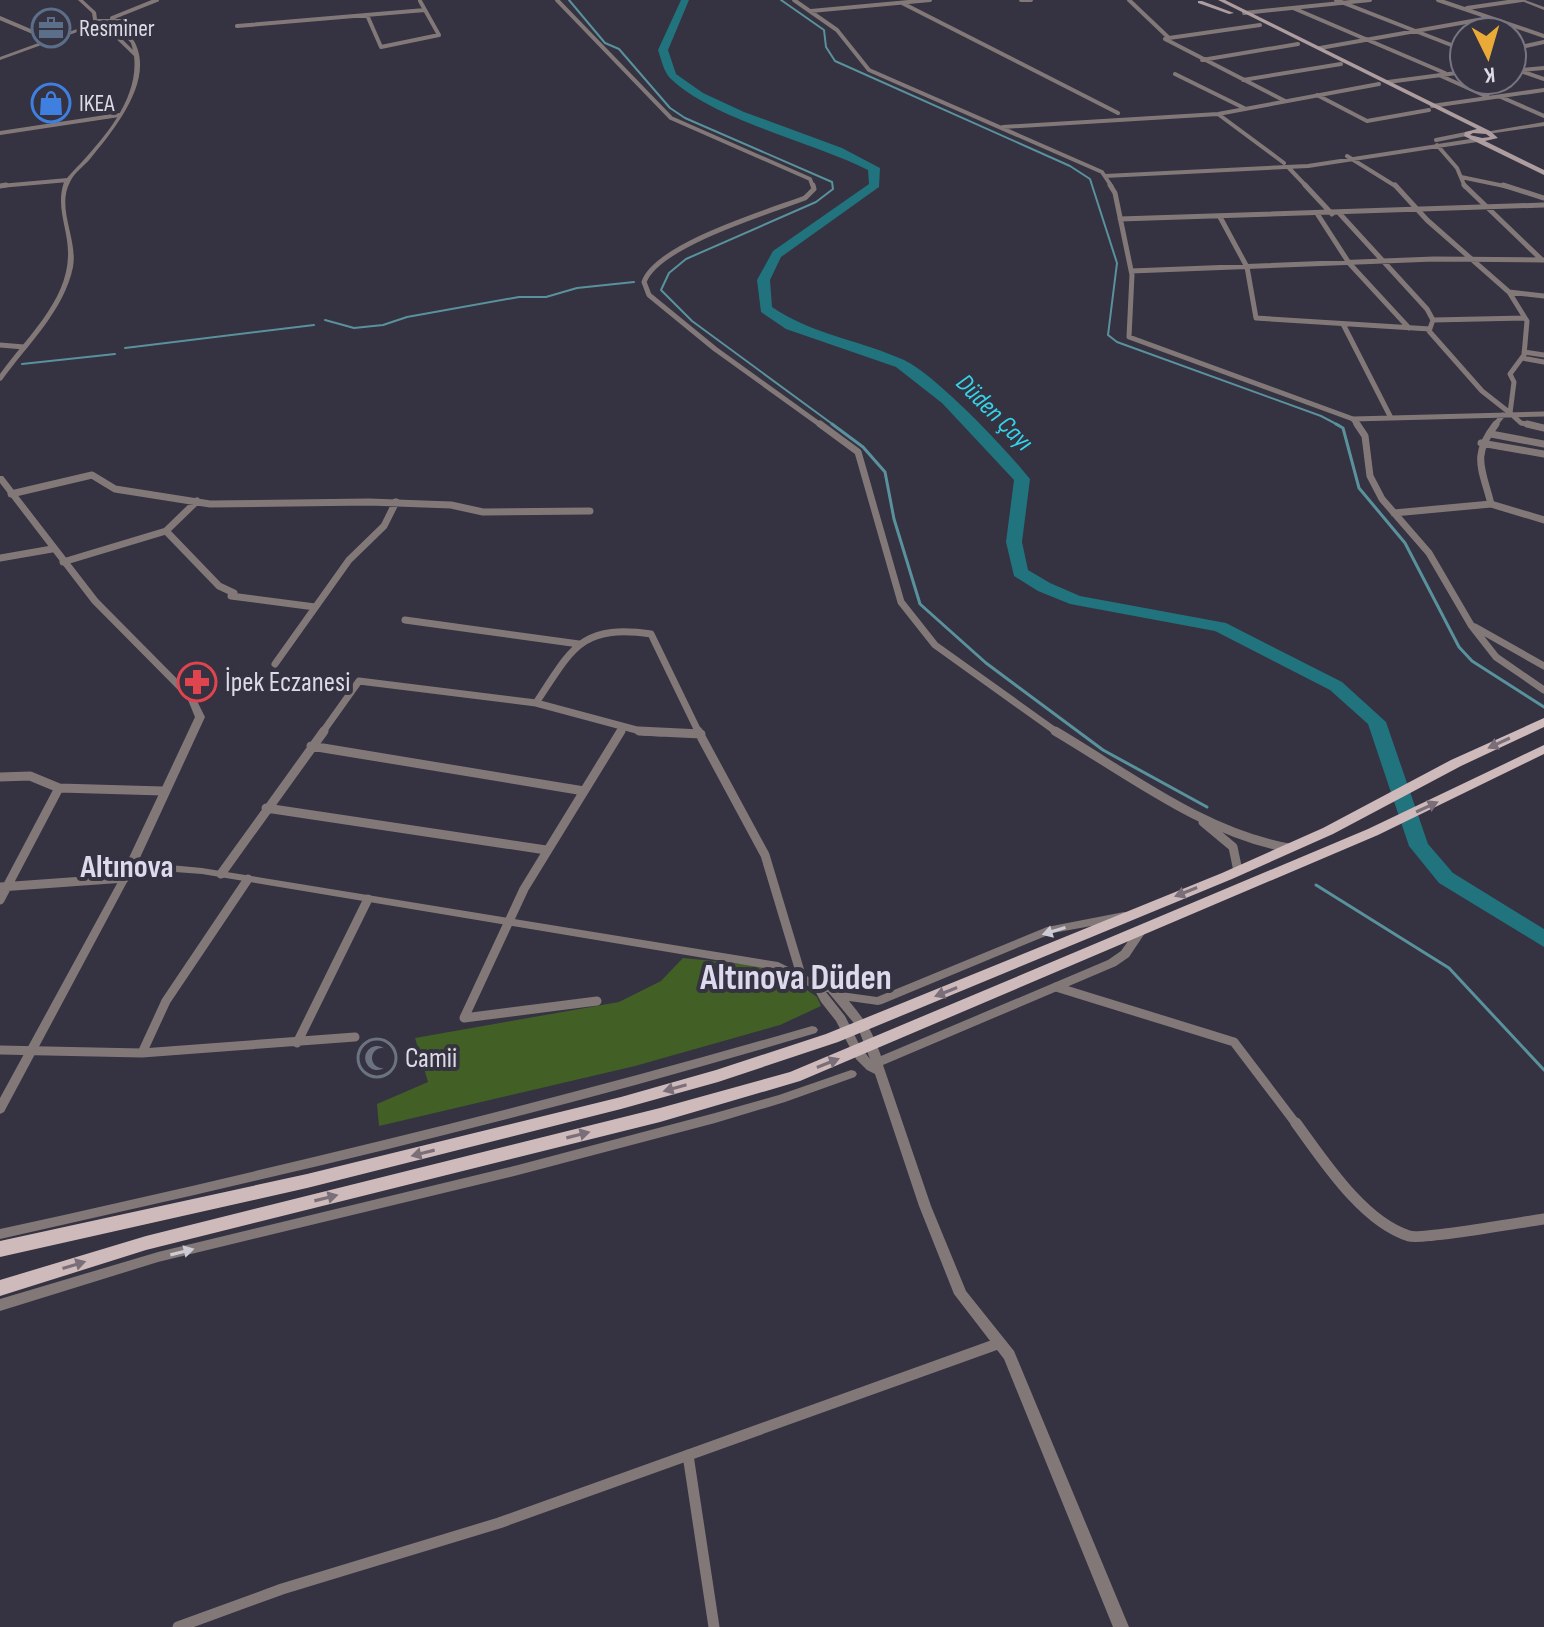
<svg xmlns="http://www.w3.org/2000/svg" width="1544" height="1627" font-family="'Sofia Sans Condensed',sans-serif">
	<style>
		.green { fill: #426026 }
		.lines { fill: none; stroke-linecap: round; stroke-linejoin: round }
		.stream-far1 { stroke: #59929d; stroke-width: 2 }
		.stream { stroke: #59929d; stroke-width: 3 }
		.river { fill: #21737e; fill-rule: evenodd }
		.minor-far4 { stroke: #827878; stroke-width: 4 }
		.minor-far3 { stroke: #827878; stroke-width: 5 }
		.minor-far2 { stroke: #827878; stroke-width: 7 }
		.minor-far1 { stroke: #827878; stroke-width: 9 }
		.minor { stroke: #827878; stroke-width: 11 }
		.tertiary { fill: #827878; fill-rule: evenodd }
		.secondary { fill: #ad9d9e; fill-rule: evenodd }
		.primary { fill: #cfbabb; fill-rule: evenodd }
		.oneway { fill: #7a6f78 }
		.oneway2 { fill: #cecbd4 }
		.labels { text-anchor: middle; dominant-baseline: central; stroke-width: 8; stroke-linejoin: round; paint-order: stroke }
		.far-poi-label { font-size: 24px; fill: #dcdae4; stroke: #353241; text-anchor: start }
		.far-water-label { font-size: 26px; font-style: italic; fill: #34d4e8; stroke: #353241 }
		.poi-label { font-size: 28px; fill: #dcdae4; stroke: #353241; text-anchor: start }
		.quarter-label { font-size: 32px; font-weight: bold; fill: #dedaee; stroke: #353241 }
		.district-label { font-size: 36px; font-weight: bold; fill: #dedaee; stroke: #353241 }
	</style>
	<rect width="100%" height="100%" fill="#353241"/>
	<path class="green" d="M683 958 775 967 817 997 821 1006 780 1025 635 1066 379 1126 377 1104 428 1082 415 1038 619 1002 661 981Z"/>
	<g class="lines">
		<path class="stream-far1" d="M569 0 605 43 619 49 670 108 685 118 832 182 833 189 816 202 686 259 669 273 661 290 692 321 835 426
			M781 0 824 30 826 47 835 61 1070 166 1090 179 1117 263 1108 335 1117 342 1321 416 1340 426
			M325 320 354 328 383 325 407 317 519 297H546L577 288 634 282
			M125 348 314 325
			M22 364 115 354"/>
		<path class="stream" d="M832 424 863 447 885 472 894 519 920 604 986 663 1103 750 1207 807
			M1336 424 1343 428 1359 488 1405 543 1459 647 1472 661 1544 707
			M1316 885 1449 968 1544 1070"/>
		<path class="river" d="M681 0H689L668 50 676 74 703 93 744 112 842 148 880 168 879 187 781 257 770 280 772 307C813 335 860 340 904 360 937 376 1006 449 1030 479L1022 542 1028 570 1050 583 1080 596 1226 623 1342 682 1386 722 1428 844 1453 873 1544 929V947L1439 883 1409 846 1368 724 1330 690 1215 631 1070 604 1038 591 1014 576 1006 542 1014 480 942 403 896 367 786 329 761 312 757 280 773 251 869 184 868 170C813 142 711 119 670 78 664 72 661 59 658 50Z"/>
		<path class="minor-far4" d="M557 0 671 118 810 179 813 187
			M794 0 837 30 869 70 1102 172 1112 187
			M1021 0H1031
			M1129 0 1169 38 1165 39 1285 101
			M1336 0 1464 50
			M1438 0 1544 36
			M902 3 1118 113
			M1293 8 1445 73
			M1467 8 1522 0
			M811 11 930 0
			M1244 13 1370 0
			M367 15 381 47 439 35 420 1
			M0 18 47 38
			M112 18 157 0
			M237 26 425 10
			M1169 38 1260 25
			M1320 48 1489 18
			M1512 49 1544 42
			M1202 60 1298 44
			M1512 68 1544 79
			M1521 70 1544 68
			M1175 74 1244 108
			M1439 75 1488 97
			M1243 80 1341 64
			M1388 82 1464 72
			M1317 95 1367 121 1429 110
			M1501 97 1544 116
			M1432 106 1544 90
			M1218 114 1284 163
			M1003 127 1218 114 1379 84
			M0 133 119 115
			M1436 140 1466 134
			M1437 145 1457 168 1465 187
			M1347 156 1397 187
			M1288 167 1307 187
			M1105 176 1308 166 1477 140
			M1461 177 1509 187
			M0 186 68 180"/>
		<path class="minor-far3" d="M813 185 814 189 805 198C768 212 657 245 644 282L649 295 715 349 822 426
			M1110 185 1115 193 1132 275 1129 337 1353 419 1544 414
			M1305 185 1332 214
			M1395 185 1427 220 1509 292 1527 321 1524 355 1510 374 1514 382 1510 413 1521 423 1537 426
			M1464 185 1542 260
			M1503 185 1544 198
			M0 186 6 185
			M1340 214 1427 309 1433 320 1429 331 1482 391 1510 413
			M1318 215 1349 263 1409 328
			M1220 217 1247 267 1256 318 1430 329
			M1120 219 1544 205
			M1131 271 1434 259 1544 260
			M1509 292 1544 296
			M1433 320 1525 318
			M1343 324 1391 418
			M0 345 24 347
			M1524 352 1544 355
			M1522 358 1544 362
			M1353 419 1358 426
			M1494 426 1503 415"/>
		<path class="minor-far2" d="M820 424 858 452 901 602 935 645 1058 733
			M1357 424 1365 436 1370 476 1382 499 1429 553 1471 625 1496 657 1544 690
			M1527 424 1544 428
			M1491 434 1544 444
			M1481 443 1544 454
			M11 494 92 475 115 489 210 504 369 502 451 505 483 512 590 511
			M1491 504 1544 520
			M1394 513 1491 504C1482 468 1471 456 1496 424
			M166 531 219 586 234 593
			M0 558 52 549
			M63 562 166 531 197 501
			M231 596 315 607
			M405 620 579 644
			M1475 627 1544 666
			M275 664 349 560 384 526 396 502
			M536 703C572 649 580 624 651 634L699 733
			M322 733 359 681 536 703 644 732 662 733
			M620 733 622 729"/>
		<path class="minor-far1" d="M639 731 701 734
			M698 731 765 855 802 978
			M1055 731C1128 774 1204 833 1289 848
			M311 746 584 791
			M0 777 30 776 59 788 163 791
			M266 808 546 850
			M1203 822 1233 847 1238 871
			M221 874 324 731
			M0 887 125 878
			M0 900 59 788
			M1056 987 1234 1042 1297 1125
			M597 1001 464 1018 524 889 621 731
			M297 1043 368 899
			M0 1050 142 1053 355 1037
			M142 1053 166 1001 248 879"/>
		<path class="minor" d="M1296 1123C1323 1160 1363 1222 1409 1236 1421 1240 1523 1222 1544 1219
			M688 1455 714 1627
			M178 1627 282 1589 499 1523 1000 1343"/>
		<path class="tertiary" d="M78 0H83L96 12 97 19H126L124 31C128 35 134 39 136 45 153 83 113 131 90 159 84 166 74 173 70 182 56 208 78 239 73 267 64 311 27 345 2 380L0 381V374C25 339 67 302 68 256 69 230 55 208 64 182 69 175 75 169 81 163 107 135 139 97 134 56L104 27 80 31 0 60V57L77 29 94 26 92 13ZM98 21H121L98 24ZM121 25 120 31 131 43 133 50 109 26Z
			M1519 0H1525L1544 7V10Z
			M1544 122V126L1488 134 1485 132Z
			M0 476H3L98 599 195 697 205 717 138 862 202 868 778 962 821 983 835 985 841 992 877 997 1047 927 1124 912 1128 913 1129 916 1128 919 1124 920 1053 933 882 1004 878 1005 849 1001C866 1022 872 1030 881 1056L1108 960 1121 951 1136 930H1144L1145 933 1129 957 1116 966 883 1065 931 1206 966 1291 1014 1351 1129 1627H1113L1004 1359 954 1294 919 1206 875 1074 867 1070 856 1059 836 1021 821 1002 814 989 776 970 202 874 134 869 4 1112 0 1114V1098L120 878 125 867 124 865 127 862 195 717 188 700 92 603 0 483ZM826 992H828L858 1028 870 1059 860 1046 845 1016Z
			M812 1026 816 1027 818 1030 816 1033C547 1114 274 1178 0 1239V1229C273 1169 544 1104 812 1026Z
			M851 1070 855 1071 857 1074 855 1077 785 1102 715 1123 518 1175 158 1262 0 1311V1299L158 1252 518 1165 715 1113 779 1095Z"/>
		<path class="secondary" d="M1218 0H1225L1490 131 1498 138 1485 141 1544 170V175L1464 136 1465 132 1477 129ZM1473 133 1486 134 1490 137 1482 138 1470 135Z
			M1198 1H1202L1234 13 1229 14 1198 3Z"/>
		<path class="primary" d="M1544 718V727L1461 766 1333 834 1232 879 838 1042 718 1082 621 1109 307 1188 0 1257V1241L307 1174 621 1097 716 1070 826 1034 1222 873 1323 828 1451 760Z
			M1544 745V754L1378 835 800 1081 660 1122 146 1250 0 1296V1280L146 1236 660 1108 790 1072 1368 829Z"/>
	</g>
	<defs><path id="oneway-solid" d="M-6-.8H1V-3.2L6.5 0L1 3.2V.8H-6Z" transform="scale(2)"/></defs>
	<g class="oneway">
		<use href="#oneway-solid" transform="translate(1499 743) rotate(155)"/>
		<use href="#oneway-solid" transform="translate(1427 807) rotate(-25)"/>
		<use href="#oneway-solid" transform="translate(1186 892) rotate(158)"/>
		<use href="#oneway-solid" transform="translate(946 992) rotate(158)"/>
		<use href="#oneway-solid" transform="translate(828 1063) rotate(-22)"/>
		<use href="#oneway-solid" transform="translate(675 1088) rotate(164)"/>
		<use href="#oneway-solid" transform="translate(578 1135) rotate(-14)"/>
		<use href="#oneway-solid" transform="translate(423 1153) rotate(166)"/>
		<use href="#oneway-solid" transform="translate(326 1198) rotate(-14)"/>
		<use href="#oneway-solid" transform="translate(74 1265) rotate(-17)"/>
	</g>
	<g class="oneway2">
		<use href="#oneway-solid" transform="translate(1054 931) rotate(163)"/>
		<use href="#oneway-solid" transform="translate(182 1252) rotate(-14)"/>
	</g>
	<defs>
		<g id="office-ring" transform="scale(2)"><circle r="9.5" fill="#353241" stroke="#5c6f8a" stroke-width="1.5"/><path d="M-6-3h4V-5.5h4V-3h4V5H-6ZM-1-4.5V-3h2v-1.5ZM-6 0V1H6V0Z" fill="#5c6f8a"/></g>
		<g id="shop-ring" transform="scale(2)"><circle r="9.5" fill="#353241" stroke="#3f7fe0" stroke-width="1.5"/><path d="M-5-2.5h2.3a2.7 3.5 0 0 1 5.4 0H5L5.5 6h-11ZM-1.5-2.5h3a1.5 2.3 0 0 0-3 0Z" fill="#3f7fe0"/></g>
		<g id="pharmacy-ring" transform="scale(2)"><circle r="9.5" fill="#353241" stroke="#e0444e" stroke-width="1.5"/><path d="M-2-6h4v4h4v4h-4v4h-4v-4h-4v-4h4Z" fill="#e0444e"/></g>
		<g id="mosque-ring" transform="scale(2)"><circle r="9.5" fill="#353241" stroke="#6b7280" stroke-width="1.5"/><path d="M3.5-4.9A6 6 0 1 0 3.5 4.9A5 5 0 1 1 3.5-4.9Z" fill="#6b7280"/></g>
	</defs>
	<g fill-rule="evenodd">
		<use href="#office-ring" x="51" y="28"/>
		<use href="#shop-ring" x="51" y="103"/>
		<use href="#pharmacy-ring" x="197" y="682"/>
		<use href="#mosque-ring" x="377" y="1058"/>
	</g>
	<g class="labels">
		<g class="far-poi-label">
			<text x="79" y="28">Resminer</text>
			<text x="79" y="103">IKEA</text>
		</g>
		<g class="far-water-label">
			<text transform="translate(994 413) rotate(45)">Düden Çayı</text>
		</g>
		<g class="poi-label">
			<text x="225" y="682">İpek Eczanesi</text>
			<text x="405" y="1058">Camii</text>
		</g>
		<g class="quarter-label">
			<text x="127" y="867">Altınova</text>
		</g>
		<g class="district-label">
			<text x="796" y="978">Altınova Düden</text>
		</g>
	</g>
	<g transform="translate(1488 56) rotate(175)"><circle r="38" fill="#353241" stroke="#787582" stroke-width="2"/>
	<path d="M0-6L14 30L0 20L-14 30Z" fill="#e9aa38"/>
	<text y="-12" font-size="22" font-weight="bold" text-anchor="middle" fill="#dcdae4">K</text>
	</g>
</svg>
